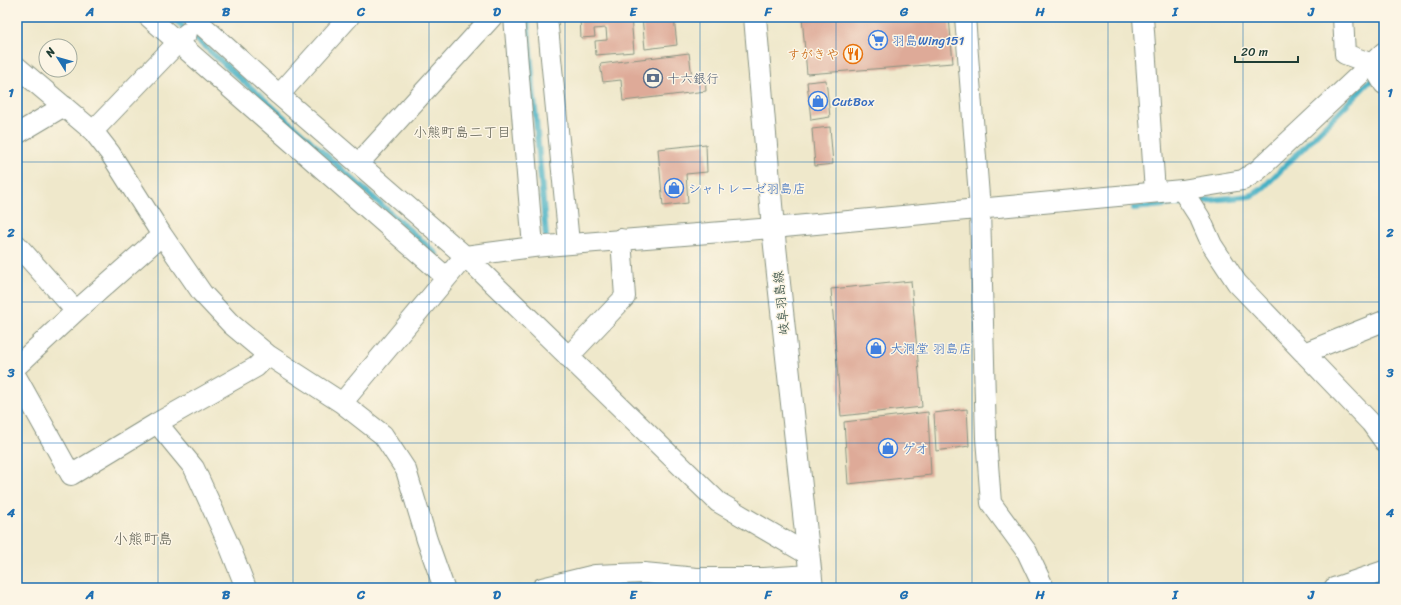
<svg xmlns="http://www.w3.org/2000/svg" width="1401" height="605" font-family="Sriracha,'Klee One',sans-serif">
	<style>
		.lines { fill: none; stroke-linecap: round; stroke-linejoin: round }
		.stream { stroke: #47b1c5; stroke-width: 6 }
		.building { fill: #deaa98 }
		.minor-casing { stroke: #879280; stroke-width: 22 }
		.major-casing { stroke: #879280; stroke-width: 24 }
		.minor { stroke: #fff; stroke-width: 20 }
		.major { stroke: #fff; stroke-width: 22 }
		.grid { fill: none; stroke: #1f6fb2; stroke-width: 1; stroke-opacity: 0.55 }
		.labels { text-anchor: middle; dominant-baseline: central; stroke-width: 3; stroke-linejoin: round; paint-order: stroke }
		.shop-label { font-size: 13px; fill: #366cbe; stroke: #fcf5e5; text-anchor: start }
		.food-label { font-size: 13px; fill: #c56008; stroke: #fcf5e5; text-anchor: end }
		.service-label { font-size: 13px; fill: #4e5e75; stroke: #fcf5e5; text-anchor: start }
		.street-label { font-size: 13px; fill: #1f3d34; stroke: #fcf5e5 }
		.neighbourhood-label { font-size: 14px; fill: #626357; stroke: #fcf5e5 }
		.quarter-label { font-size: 15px; fill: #626357; stroke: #fcf5e5 }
		.neatline { fill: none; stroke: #1f6fb2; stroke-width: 1.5 }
		.grid-label { font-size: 13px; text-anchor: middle; font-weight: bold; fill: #1f6fb2 }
	</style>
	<rect width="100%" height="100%" fill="#fcf5e5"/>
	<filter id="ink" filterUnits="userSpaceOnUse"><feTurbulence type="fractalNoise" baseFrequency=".025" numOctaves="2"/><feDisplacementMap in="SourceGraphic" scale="8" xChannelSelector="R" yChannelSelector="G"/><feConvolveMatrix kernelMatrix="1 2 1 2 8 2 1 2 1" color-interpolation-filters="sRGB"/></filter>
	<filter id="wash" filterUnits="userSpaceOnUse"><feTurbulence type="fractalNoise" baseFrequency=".012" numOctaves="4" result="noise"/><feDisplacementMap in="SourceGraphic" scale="16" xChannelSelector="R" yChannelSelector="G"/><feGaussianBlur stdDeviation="0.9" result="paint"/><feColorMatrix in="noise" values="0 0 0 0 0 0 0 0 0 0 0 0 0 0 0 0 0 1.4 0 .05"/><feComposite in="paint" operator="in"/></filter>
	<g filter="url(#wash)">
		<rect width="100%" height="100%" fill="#efe8cb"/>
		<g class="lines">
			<path class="stream" d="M172 17 436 254
				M527 17 546 236
				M1134 208 1250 196 1261 190 1375 76"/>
		</g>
		<g id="blocks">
			<path class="building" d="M580 17H631L634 52 596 55 595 41 607 40 606 28 594 29 595 37 581 38Z
				M642 17H674L677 45 645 49Z
				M802 17H949L953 63 807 74Z
				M689 53 692 77 705 76 706 91 623 101 621 80 603 82 600 64Z
				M826 80 830 117 811 120 807 82Z
				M830 127 833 164 815 166 812 129Z
				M706 144 707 172 686 174 688 203 663 206 658 149Z
				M911 281 922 407 841 416 831 289Z
				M967 409 969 446 936 451 934 413Z
				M928 412 931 475 848 484 844 422Z"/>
		</g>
	</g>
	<g filter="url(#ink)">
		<use href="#blocks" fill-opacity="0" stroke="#879280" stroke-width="1"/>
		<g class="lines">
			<g class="minor-casing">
				<path id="minor" d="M149 17 446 277
					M193 17 279 95 465 256 718 502 809 555
					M514 17 533 247
					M547 17 569 243
					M965 17 980 209 986 438 991 503 1027 552 1044 588
					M1143 17 1155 192
					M1343 17 1345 54 1372 64 1384 84
					M17 67 93 131 110 153 162 235 202 293 231 324 268 355 342 403 383 435 406 470 427 540 444 588
					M279 95 349 17
					M93 131 187 33
					M17 134 64 106
					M358 164 492 17
					M1182 190 1200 218 1212 245 1237 283 1371 423 1384 441
					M17 245 76 311
					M1304 353 1384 321
					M568 357 625 297 621 239
					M17 366 76 311 162 235
					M17 378 71 475 157 423 256 367 268 355
					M342 403 465 256 533 247 773 228 1182 190 1243 180 1257 171 1384 52
					M157 423 194 468 229 545 246 588
					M542 588 595 575 644 573 697 578H764L810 575
					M1334 588 1384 571"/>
			</g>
			<g class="major-casing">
				<path id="major" d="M755 17 773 228 812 588"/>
			</g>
			<use href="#minor" class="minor"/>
			<use href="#major" class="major"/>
		</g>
	</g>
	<path class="grid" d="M158 17V588M293 17V588M429 17V588M565 17V588M700 17V588M836 17V588M972 17V588M1108 17V588M1243 17V588M17 162H1384M17 302H1384M17 443H1384"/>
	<defs>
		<g id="supermarket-ring" transform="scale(1)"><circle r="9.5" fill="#fcf5e5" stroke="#3f7fe0" stroke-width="1.5"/><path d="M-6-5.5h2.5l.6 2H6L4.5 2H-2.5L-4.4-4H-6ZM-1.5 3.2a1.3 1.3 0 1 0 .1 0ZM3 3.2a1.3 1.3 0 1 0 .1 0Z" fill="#3f7fe0"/></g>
		<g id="restaurant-ring" transform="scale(1)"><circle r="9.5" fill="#fcf5e5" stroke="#e8710a" stroke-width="1.5"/><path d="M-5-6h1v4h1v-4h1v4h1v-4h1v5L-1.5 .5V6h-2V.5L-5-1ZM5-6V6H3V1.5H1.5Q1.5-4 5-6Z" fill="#e8710a"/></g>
		<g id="bank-ring" transform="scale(1)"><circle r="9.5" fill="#fcf5e5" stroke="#5c6f8a" stroke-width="1.5"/><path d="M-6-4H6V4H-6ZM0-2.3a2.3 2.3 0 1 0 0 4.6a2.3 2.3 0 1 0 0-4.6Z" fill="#5c6f8a"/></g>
		<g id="shop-ring" transform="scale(1)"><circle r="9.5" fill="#fcf5e5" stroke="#3f7fe0" stroke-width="1.5"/><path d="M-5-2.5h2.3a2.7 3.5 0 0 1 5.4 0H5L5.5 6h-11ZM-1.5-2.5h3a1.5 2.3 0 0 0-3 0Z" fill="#3f7fe0"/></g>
	</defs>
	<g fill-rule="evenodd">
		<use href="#supermarket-ring" x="878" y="40"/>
		<use href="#restaurant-ring" x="853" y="54"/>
		<use href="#bank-ring" x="653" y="78"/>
		<use href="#shop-ring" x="818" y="101"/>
		<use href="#shop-ring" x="674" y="188"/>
		<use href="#shop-ring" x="876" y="348"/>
		<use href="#shop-ring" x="888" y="448"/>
	</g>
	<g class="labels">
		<g class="shop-label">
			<text x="892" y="40">羽島Wing151</text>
			<text x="832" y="101">CutBox</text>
			<text x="688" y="188">シャトレーゼ羽島店</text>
			<text x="890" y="348">大洞堂 羽島店</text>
			<text x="902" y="448">ゲオ</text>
		</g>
		<g class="food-label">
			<text x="839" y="54">すがきや</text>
		</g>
		<g class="service-label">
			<text x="667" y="78">十六銀行</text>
		</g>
		<g class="street-label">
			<text transform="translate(781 303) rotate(-96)">岐阜羽島線</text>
		</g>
		<g class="neighbourhood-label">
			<text x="462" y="132">小熊町島二丁目</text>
		</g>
		<g class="quarter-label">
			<text x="143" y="539">小熊町島</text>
		</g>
	</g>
	<rect width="1401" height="605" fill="none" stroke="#fcf5e5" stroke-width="44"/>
	<g transform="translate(58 58) rotate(307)"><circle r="19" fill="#fcf5e5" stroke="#a4ab9e"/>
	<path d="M0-3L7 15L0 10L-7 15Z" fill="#1f6fb2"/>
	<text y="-6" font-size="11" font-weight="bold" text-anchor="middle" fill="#1f3d34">N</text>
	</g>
	<path d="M1235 56v6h63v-6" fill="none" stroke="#1f3d34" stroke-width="2"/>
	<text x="1241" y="56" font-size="12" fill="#1f3d34" stroke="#fcf5e5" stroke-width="3" paint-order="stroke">20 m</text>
	<rect x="22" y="22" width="1357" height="561" class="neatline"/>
	<g class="grid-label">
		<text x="90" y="16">A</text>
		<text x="226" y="16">B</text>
		<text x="361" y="16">C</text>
		<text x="497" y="16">D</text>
		<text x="633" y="16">E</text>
		<text x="768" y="16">F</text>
		<text x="904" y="16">G</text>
		<text x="1040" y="16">H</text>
		<text x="1175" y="16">I</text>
		<text x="1311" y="16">J</text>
		<text x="11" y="97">1</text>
		<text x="1390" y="97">1</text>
		<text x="11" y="237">2</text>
		<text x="1390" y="237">2</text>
		<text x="11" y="377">3</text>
		<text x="1390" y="377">3</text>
		<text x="11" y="517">4</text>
		<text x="1390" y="517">4</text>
		<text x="90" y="599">A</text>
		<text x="226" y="599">B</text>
		<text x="361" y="599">C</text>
		<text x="497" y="599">D</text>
		<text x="633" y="599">E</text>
		<text x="768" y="599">F</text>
		<text x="904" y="599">G</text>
		<text x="1040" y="599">H</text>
		<text x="1175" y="599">I</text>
		<text x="1311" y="599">J</text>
	</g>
</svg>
